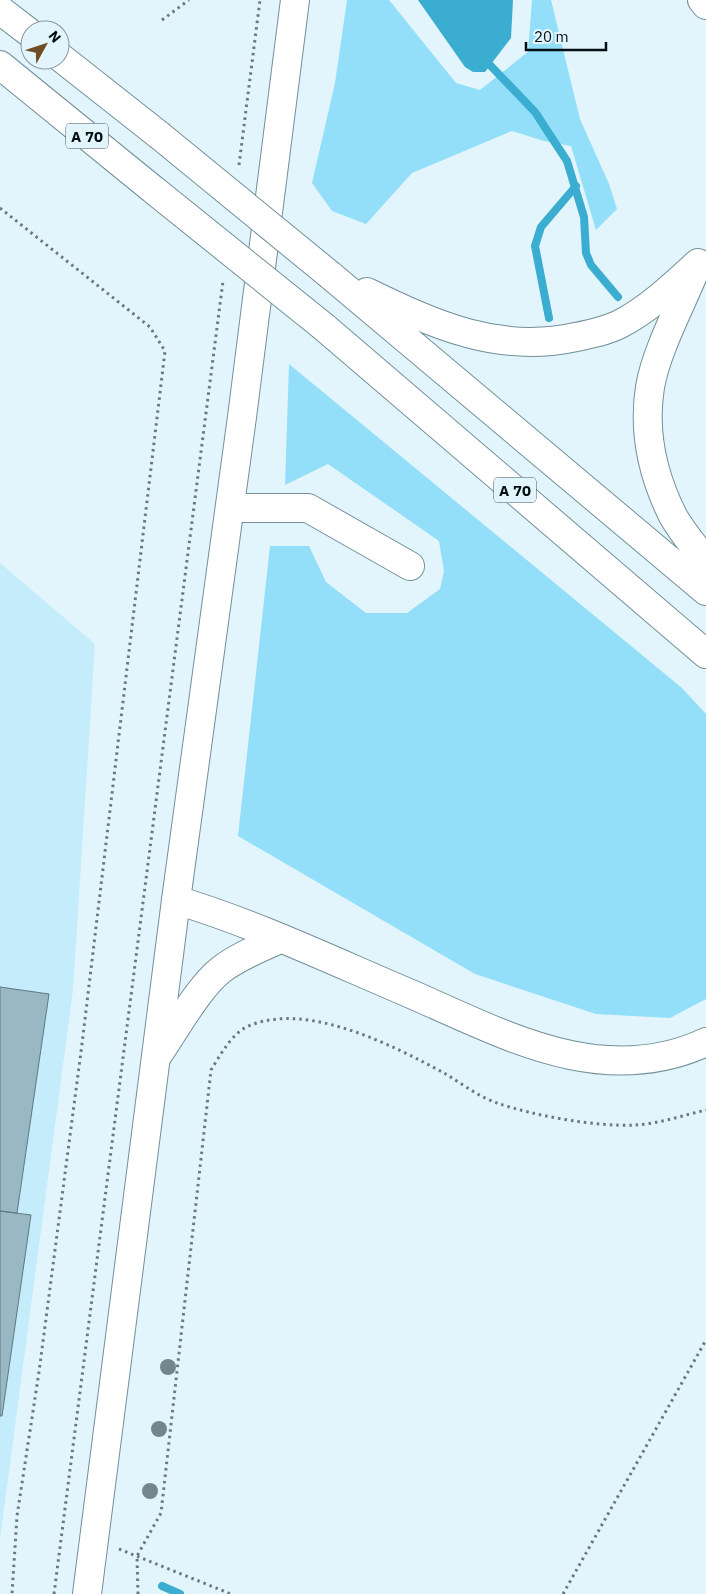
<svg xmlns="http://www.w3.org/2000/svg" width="706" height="1594" font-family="'IBM Plex Sans',sans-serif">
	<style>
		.built { fill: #c4ecfb }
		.green { fill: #93def8 }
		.water { fill: #3aadd0 }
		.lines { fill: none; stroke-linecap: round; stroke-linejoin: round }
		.stream { stroke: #3aadd0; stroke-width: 8 }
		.building { fill: #9ab8c3; stroke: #5c7983 }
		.minor-casing { stroke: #728f9a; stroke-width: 30 }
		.major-casing { stroke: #728f9a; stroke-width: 30 }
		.highway-casing { stroke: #728f9a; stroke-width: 30 }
		.path { stroke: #6b797f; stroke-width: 3; stroke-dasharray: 2.5 4; stroke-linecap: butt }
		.minor { stroke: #fff; stroke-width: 28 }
		.major { stroke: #fff; stroke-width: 28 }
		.highway { stroke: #fff; stroke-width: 28 }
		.highway-bridge-casing { stroke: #728f9a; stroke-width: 30; stroke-linecap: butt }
		.highway-bridge { stroke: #fff; stroke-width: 28 }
		.tree { fill: #73868d }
		.labels { text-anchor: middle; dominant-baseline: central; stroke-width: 5; stroke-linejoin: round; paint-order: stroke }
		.shield { fill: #e2f5fc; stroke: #475459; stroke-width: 1 }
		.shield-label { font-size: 15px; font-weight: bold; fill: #050f13 }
	</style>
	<rect width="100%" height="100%" fill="#e2f5fc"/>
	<path class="built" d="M0 563 95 644 73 990 0 1539Z"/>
	<path class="green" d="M347 0H389L456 83 480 90 528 52 532 0H551L580 119 609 184 617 209 596 230 571 146 544 141 512 131 412 173 366 224 332 211 312 183 335 83Z
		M289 364 682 688 706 714V999L670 1018 596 1014 475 974 238 836 270 546H309L326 582 366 613H407L440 589 444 571 439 541 328 464 285 485Z"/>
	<path class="water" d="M418 0H513L511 38 485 72H473L465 67Z"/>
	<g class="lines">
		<path class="stream" d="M489 64 535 112 567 161 584 217 586 253 591 265 618 297
			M549 318 535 246 541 227 576 186
			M162 1586 180 1594"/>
	</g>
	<path class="building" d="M0 987 49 994 17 1213 0 1211Z
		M0 1211 31 1215 2 1416H0Z"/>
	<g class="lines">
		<g class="minor-casing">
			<path id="minor" d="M230 508H308L410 566"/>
		</g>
		<g class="major-casing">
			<path id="major" d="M87 1594 176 900 242 417 295 0"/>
		</g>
		<g class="highway-casing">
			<path id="highway" d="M702 0 706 5
				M0 10 30 33
				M60 57 159 135
				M0 65 155 191
				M695 270C681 305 656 351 650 387 643 431 653 476 673 516 682 532 695 547 706 562
				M330 275 706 591
				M367 292C435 325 499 354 576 337 591 334 606 331 620 324 649 309 674 285 698 263
				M324 327 706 654
				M176 900C256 924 333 961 411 994 505 1035 603 1090 706 1042
				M157 1056C174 1032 199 986 222 969 239 956 260 948 280 939"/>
		</g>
		<path class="path" d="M162 20 189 0
			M239 165 260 0
			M0 208 150 327 165 351 82 1044 39 1372 17 1516 12 1594
			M119 1549 231 1594
			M54 1594 223 281
			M138 1594 137 1556 161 1513 211 1070C221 1054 233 1031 251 1025 309 1002 394 1046 444 1073 461 1083 479 1097 497 1103 535 1116 596 1127 635 1125 658 1124 684 1115 706 1110
			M563 1594 706 1340"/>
		<use href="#minor" class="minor"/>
		<use href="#major" class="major"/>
		<use href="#highway" class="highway"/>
		<g class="highway-bridge-casing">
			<path id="highway-bridge" d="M159 135 330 275
				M155 191 324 327"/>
		</g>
		<use href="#highway-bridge" class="highway-bridge"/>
	</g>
	<g class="tree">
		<circle cx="168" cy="1367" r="8"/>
		<circle cx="159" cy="1429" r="8"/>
		<circle cx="150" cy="1491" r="8"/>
	</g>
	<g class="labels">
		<g class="shield">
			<rect x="66" y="123.5" width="42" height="25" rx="4"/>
			<rect x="494" y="477.5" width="42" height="25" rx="4"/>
		</g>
		<g class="shield-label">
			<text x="87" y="136">A 70</text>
			<text x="515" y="490">A 70</text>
		</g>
	</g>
	<g transform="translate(45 45) rotate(50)"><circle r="24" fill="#e2f5fc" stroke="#8a999f"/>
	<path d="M0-4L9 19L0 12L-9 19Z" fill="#6f4e25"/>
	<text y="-8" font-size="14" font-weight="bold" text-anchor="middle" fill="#050f13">N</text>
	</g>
	<path d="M526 42v8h80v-8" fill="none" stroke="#050f13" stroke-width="2.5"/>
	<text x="534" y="42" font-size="15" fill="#050f13" stroke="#e2f5fc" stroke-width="4" paint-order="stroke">20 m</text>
</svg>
